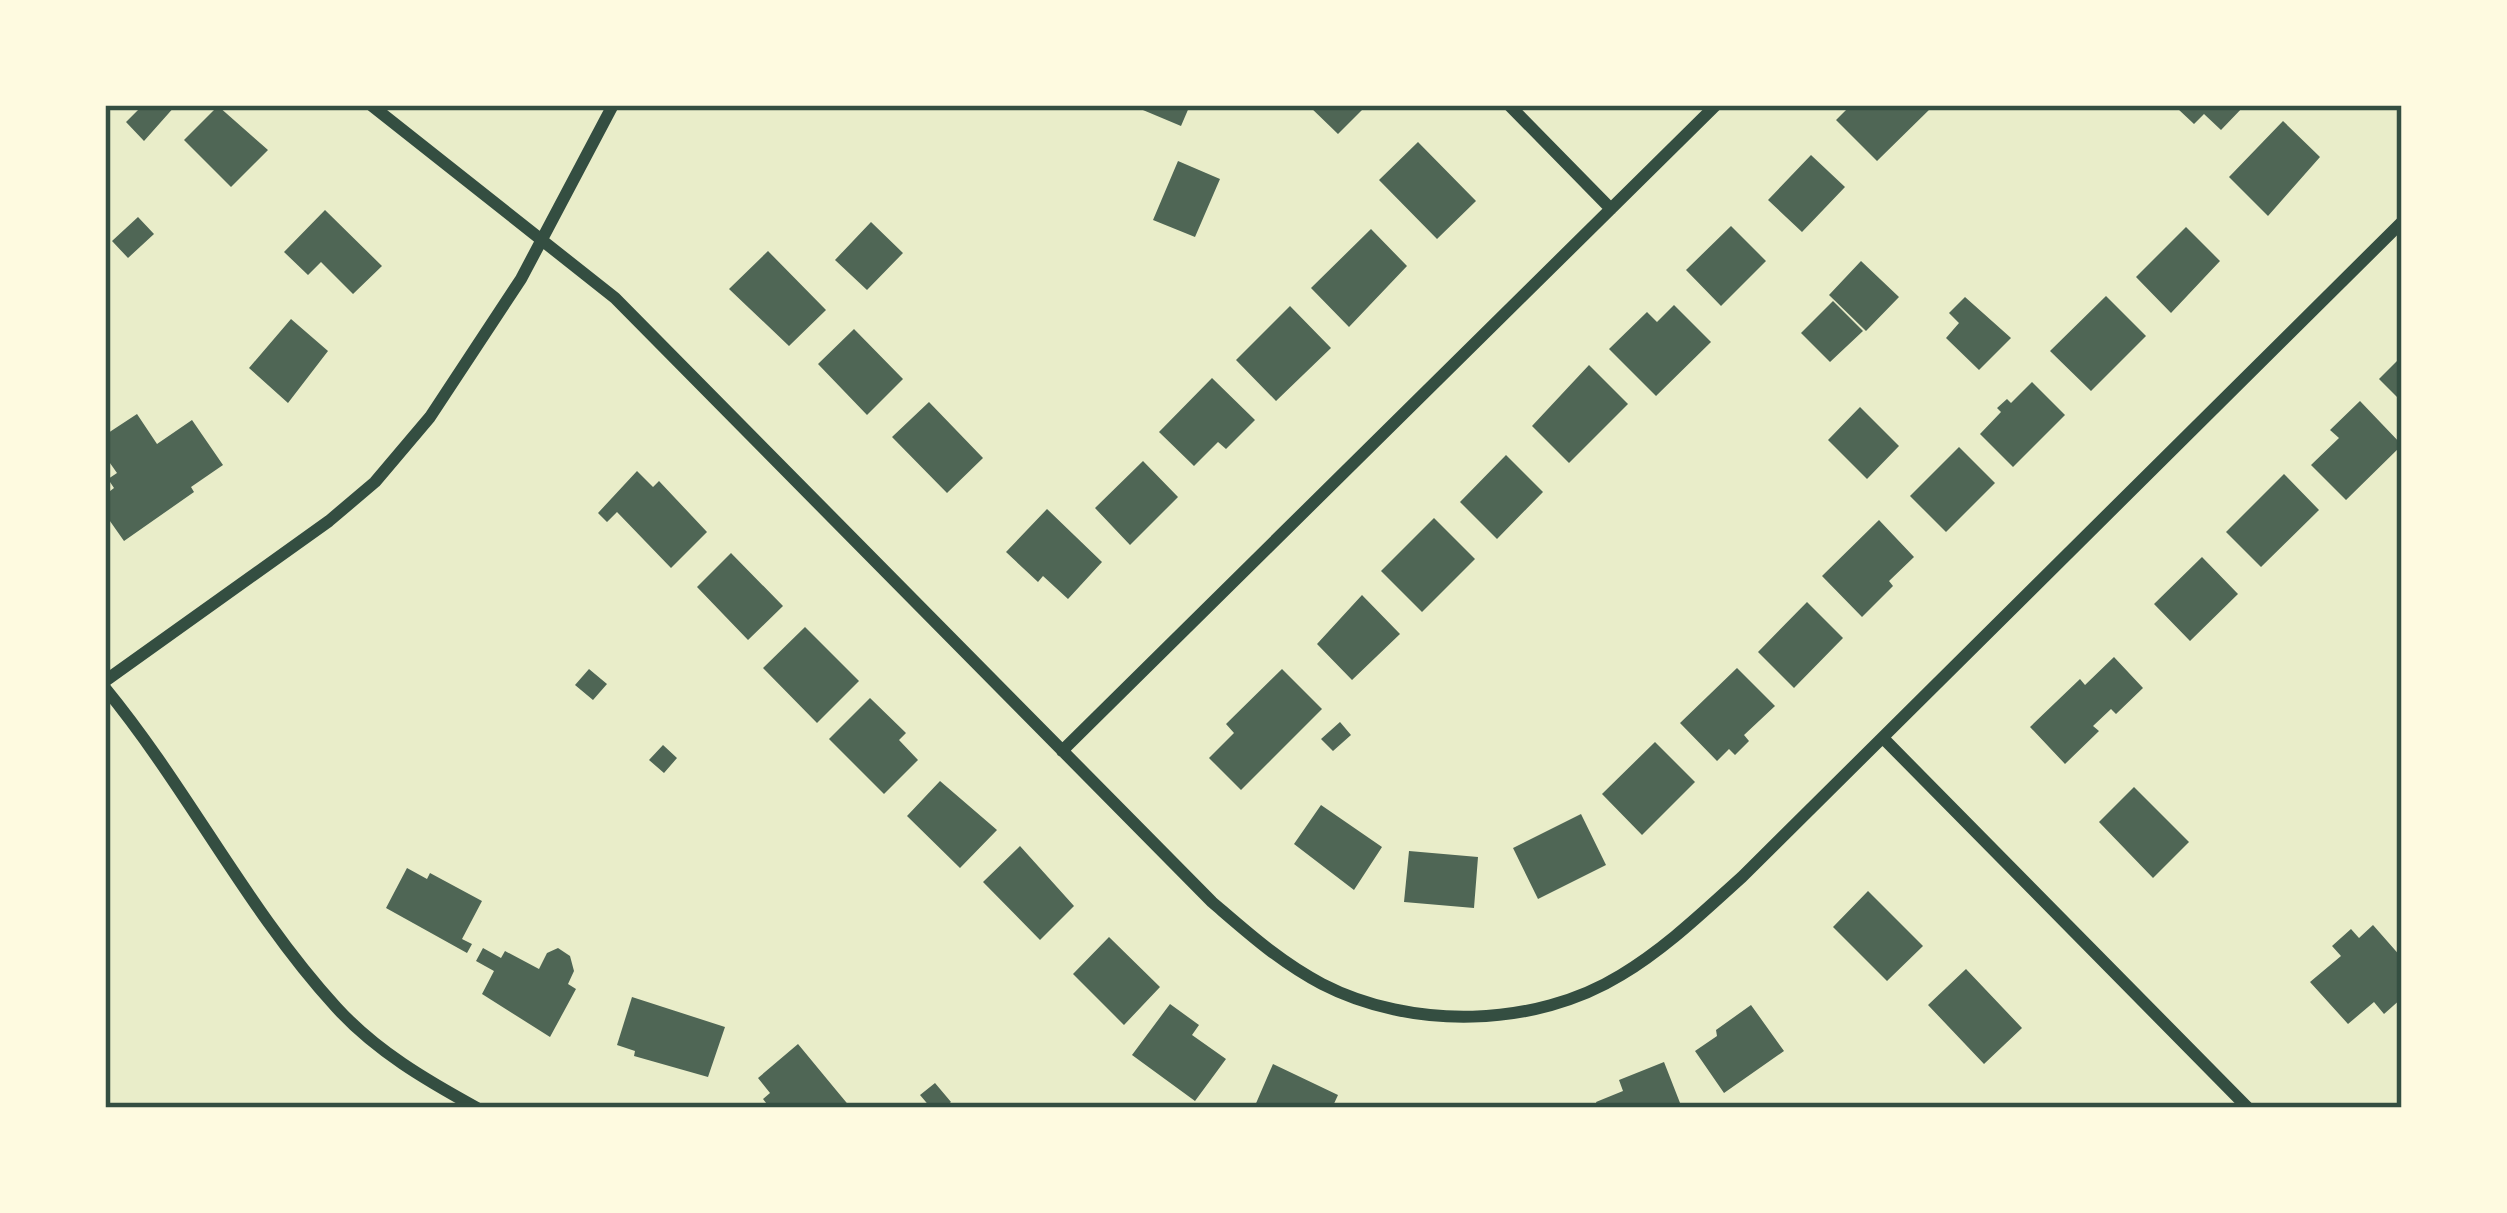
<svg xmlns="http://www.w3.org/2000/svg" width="2507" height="1213" font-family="'Noto Sans',sans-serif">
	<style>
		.building { fill: #4f6655 }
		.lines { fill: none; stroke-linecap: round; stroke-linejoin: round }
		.minor { stroke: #344e41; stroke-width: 12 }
		.neatline { fill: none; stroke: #344e41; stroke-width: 4.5 }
	</style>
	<rect width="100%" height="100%" fill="#e9edc9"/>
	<path class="building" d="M137 105H176L144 141 126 122 140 108Z
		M1131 105H1190L1181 126Z
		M1308 105H1367L1338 134Z
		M1851 105H1928L1931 108 1877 161 1836 120Z
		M2182 105H2245L2221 130 2204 114 2194 124 2178 109Z
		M218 106 268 150 231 187 184 140Z
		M2283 121 2320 157 2268 216 2229 177Z
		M1418 142 1476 201 1437 239 1379 180Z
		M1811 155 1845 187 1802 232 1768 200Z
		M1178 161 1220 179 1195 237 1153 220Z
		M325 210 382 266 353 294 321 262 308 275 284 252Z
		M138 217 154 234 128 258 112 241Z
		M871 222 903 253 867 290 835 260Z
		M1731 226 1766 261 1721 306 1686 270Z
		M2186 227 2220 261 2171 313 2136 277Z
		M1371 229 1407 266 1349 327 1311 288Z
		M768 251 826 310 789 346 729 289Z
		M1861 261 1899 297 1866 331 1829 295Z
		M2106 296 2146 336 2091 391 2050 351Z
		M1965 297 2011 338 1979 370 1946 338 1959 323 1949 313Z
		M1833 301 1863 331 1830 362 1801 333Z
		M1674 305 1711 342 1656 396 1609 349 1647 312 1657 322Z
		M1290 306 1331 348 1276 401 1236 360Z
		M291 319 328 351 288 403 249 368Z
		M854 329 903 379 867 415 818 364Z
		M2402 356V402L2379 379Z
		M1589 365 1628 404 1569 463 1532 426Z
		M1212 378 1255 420 1226 449 1218 442 1194 466 1159 432Z
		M2032 382 2065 415 2013 467 1980 434 2001 412 1997 408 2007 399 2011 403Z
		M2360 401 2402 445 2346 500 2311 465 2339 438 2330 430Z
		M929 402 983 458 947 493 892 437Z
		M1860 407 1899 446 1867 479 1828 440Z
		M137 414 157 444 192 420 223 465 191 487 194 492 124 541 105 514V495L114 488 108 479 117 473 105 456V435Z
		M1959 447 1995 483 1946 532 1910 496Z
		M1506 455 1543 492 1497 539 1460 502Z
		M1143 461 1178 497 1130 545 1095 508Z
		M637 471 653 487 659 481 707 532 671 568 617 512 607 522 598 513Z
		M2284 474 2319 510 2261 567 2226 532Z
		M1047 509 1102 562 1068 599 1043 576 1038 582 1006 552Z
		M1434 518 1475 559 1422 612 1381 571Z
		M1879 520 1914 557 1889 581 1893 586 1862 617 1822 576Z
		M731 553 783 606 748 640 697 587Z
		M2202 557 2238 594 2190 641 2154 604Z
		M1362 595 1400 634 1352 680 1317 644Z
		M1807 602 1843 638 1794 688 1758 652Z
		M805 627 859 681 817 723 763 668Z
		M2114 657 2143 688 2116 714 2111 709 2093 726 2099 731 2065 764 2030 727 2080 679 2085 685Z
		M1737 668 1775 706 1744 735 1749 741 1735 755 1729 749 1717 761 1680 723Z
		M589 669 607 684 593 700 575 685Z
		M1282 669 1322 709 1241 790 1209 758 1234 733 1226 724Z
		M870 698 906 733 899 740 918 760 884 794 829 739Z
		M1340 722 1351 735 1333 751 1321 739Z
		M1655 742 1695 782 1642 835 1602 794Z
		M663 745 677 758 664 773 649 760Z
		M940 781 997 830 960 868 907 816Z
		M2134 787 2189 842 2153 878 2099 822Z
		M1321 805 1382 847 1354 890 1294 844Z
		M1581 814 1606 865 1538 899 1513 848Z
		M1020 846 1074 906 1040 940 983 882Z
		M1409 851 1478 857 1474 908 1404 902Z
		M407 868 427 879 430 873 482 901 462 939 472 944 467 953 386 908Z
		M1868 891 1923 946 1887 981 1833 927Z
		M2373 925 2402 958V998L2384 1014 2374 1002 2348 1024 2310 982 2341 956 2332 946 2351 929 2359 938Z
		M1109 937 1160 987 1124 1025 1073 974Z
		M483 948 501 958 505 951 539 969 547 953 558 948 570 956 574 971 568 984 576 989 550 1037 482 994 494 971 476 961Z
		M1966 969 2022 1028 1984 1064 1928 1005Z
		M632 997 725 1027 708 1077 634 1056 635 1051 617 1045Z
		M1170 1004 1199 1025 1192 1035 1226 1059 1195 1101 1132 1055Z
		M1751 1005 1784 1051 1724 1093 1695 1051 1717 1036 1716 1030Z
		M798 1044 836 1090 851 1108H770L763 1099 770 1093 758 1078Z
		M1664 1062 1682 1108H1598L1596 1102 1623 1091 1619 1080Z
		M1273 1064 1338 1095 1332 1108H1254Z
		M935 1083 951 1102 944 1108H931L920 1095Z"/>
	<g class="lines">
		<path class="minor" d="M371 105 615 298 1212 902C1247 932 1280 962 1322 984 1411 1030 1535 1028 1621 975 1666 948 1703 912 1742 877L2402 222
			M1509 105 1611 209
			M105 681 329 521 375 482 430 417 521 279 613 105
			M105 688C188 789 248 911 336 1007 376 1051 426 1080 477 1108
			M1883 738 2248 1108
			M1062 751 1716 105"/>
	</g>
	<rect width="2507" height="1213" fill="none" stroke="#fefae0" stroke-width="216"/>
	<rect x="108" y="108" width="2291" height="997" class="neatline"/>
</svg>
